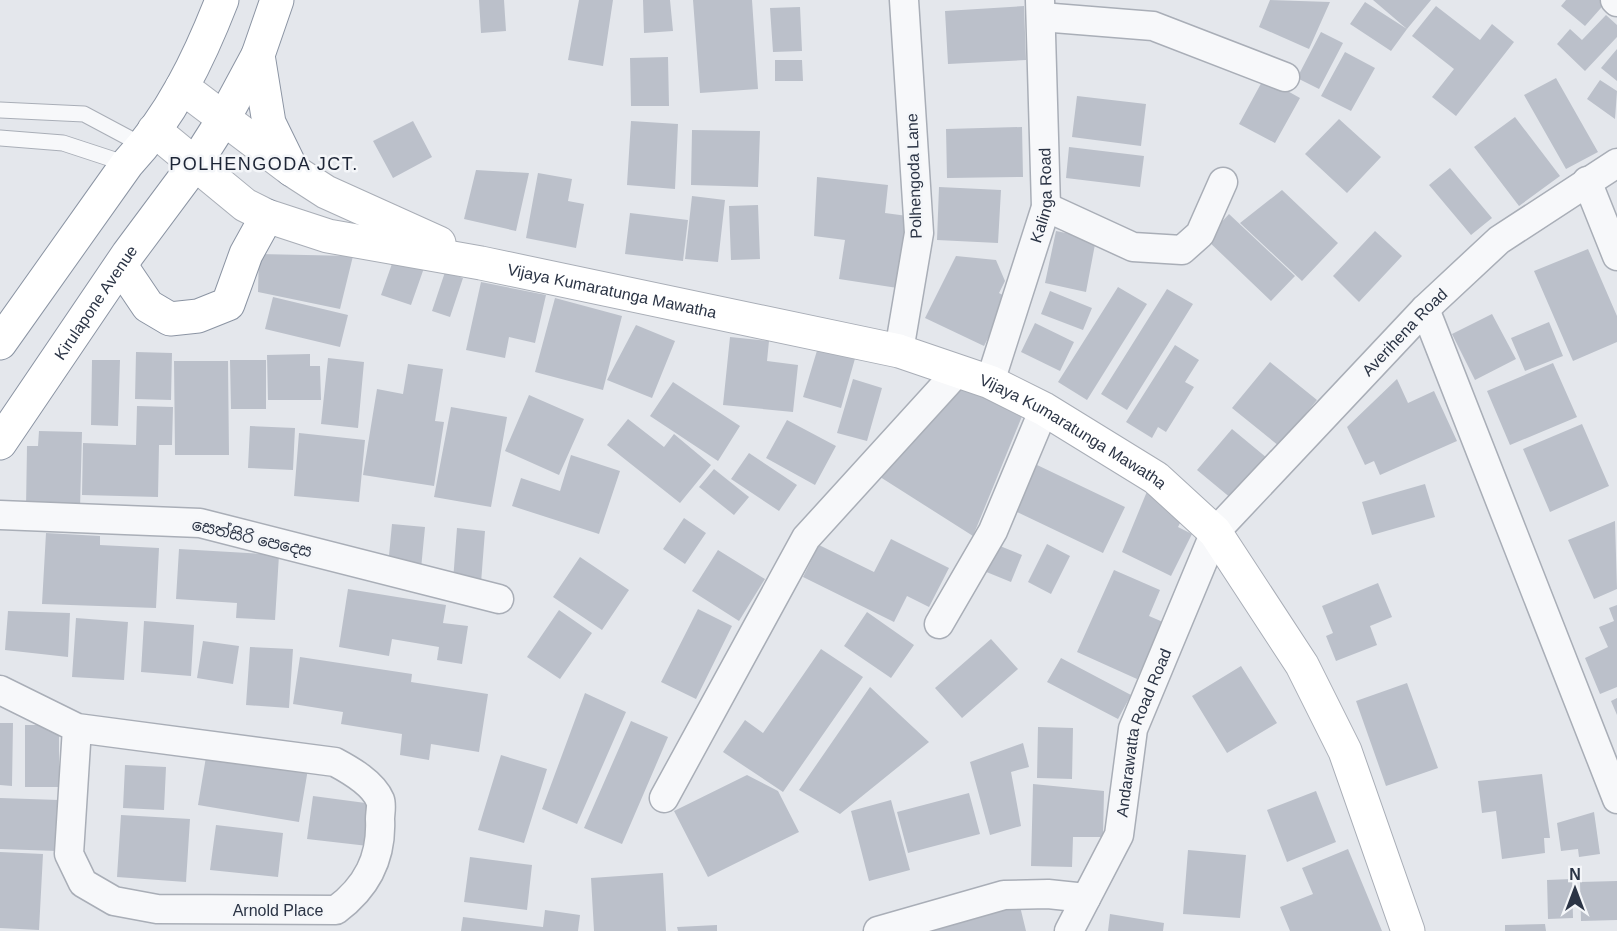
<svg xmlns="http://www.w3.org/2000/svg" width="1617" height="931" font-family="Helvetica,'Noto Sans Sinhala',sans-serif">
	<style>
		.building { fill: #bbc0ca }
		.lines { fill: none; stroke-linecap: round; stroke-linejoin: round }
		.service-casing { stroke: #a9aeb7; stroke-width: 17 }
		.minor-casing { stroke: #a9aeb7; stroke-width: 31 }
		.secondary-casing { stroke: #a9aeb7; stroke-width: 35 }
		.trunk-casing { stroke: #8b94a3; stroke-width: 35 }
		.service { stroke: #f7f8fa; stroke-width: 15 }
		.minor { stroke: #f7f8fa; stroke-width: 28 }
		.secondary { stroke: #fff; stroke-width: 33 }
		.trunk { stroke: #fff; stroke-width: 33 }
		.labels { text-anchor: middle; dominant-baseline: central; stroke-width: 5; stroke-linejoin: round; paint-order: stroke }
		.street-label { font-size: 16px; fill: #2b3445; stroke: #f4f6f9 }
		.neighbourhood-label { font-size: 18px; letter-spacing: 1.5px; fill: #1d2536; stroke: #f4f6f9 }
	</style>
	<rect width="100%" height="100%" fill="#e4e7ec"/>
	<path class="building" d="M479 0H504L506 31 481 33Z
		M579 0H613L603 66 568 60Z
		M643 0H670L673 31 644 33Z
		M693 0H752L758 89 700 93Z
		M1270 0 1330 2 1309 49 1259 27Z
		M1373 0H1431L1407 29Z
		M1566 0H1608L1585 26 1561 6Z
		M1365 2 1407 29 1391 51 1350 24Z
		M1024 6 1026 60 948 64 945 11Z
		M1436 6 1480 40 1492 24 1514 42 1456 116 1432 97 1454 69 1412 36Z
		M800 7 802 51 773 52 770 8Z
		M1606 15 1617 25V37L1585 71 1557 44 1570 29 1582 40Z
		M1321 32 1343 43 1319 89 1297 78Z
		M1617 49V81L1601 68Z
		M1345 52 1375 68 1351 111 1321 96Z
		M668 57 669 106H631L630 58Z
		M775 60H802L803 81H775Z
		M1264 78 1300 98 1275 143 1239 124Z
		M1556 78 1598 152 1566 169 1524 95Z
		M1600 80 1617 91 1615 119 1587 99Z
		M1077 96 1146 104 1141 146 1072 137Z
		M1515 117 1560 176 1519 206 1474 147Z
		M1339 119 1381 157 1347 193 1305 154Z
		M413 121 432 157 393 178 373 141Z
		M631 121 678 124 675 189 627 185Z
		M1022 127 1023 177 947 178 946 129Z
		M692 130 760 131 758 187 691 185Z
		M1069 147 1144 156 1140 187 1066 178Z
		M1450 168 1492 218 1471 235 1429 185Z
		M476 170 529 173 516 231 464 219Z
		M538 173 572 179 568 201 584 204 576 248 526 238Z
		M817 177 888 185 885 213 915 217 904 289 839 279 845 240 814 236Z
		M939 187 1001 190 998 243 937 240Z
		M1282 190 1338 243 1302 281 1240 223Z
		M692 196 725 200 718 262 685 259Z
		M758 205 760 259 731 260 729 206Z
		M630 213 688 220 683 261 625 254Z
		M1229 214 1295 276 1271 301 1206 239Z
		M1056 231 1096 239 1086 292 1045 283Z
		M1375 231 1402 256 1359 302 1333 276Z
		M1588 249 1617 316V342L1573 361 1534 271Z
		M259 254 353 256 340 309 258 292Z
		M956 256 996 260 1005 281 999 293 1008 298 984 346 925 318Z
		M394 258 424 268 411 305 381 295Z
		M445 272 463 278 450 317 432 311Z
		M481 282 546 295 535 343 509 337 505 358 466 350Z
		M1118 287 1147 304 1087 400 1058 382Z
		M1167 289 1193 304 1127 410 1101 394Z
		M1050 291 1092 308 1083 330 1041 314Z
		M273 297 348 315 340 347 265 329Z
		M555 298 622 316 603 390 535 372Z
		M1492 314 1516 359 1475 380 1452 334Z
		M1549 322 1563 356 1525 371 1511 338Z
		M1035 323 1074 342 1060 371 1021 352Z
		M636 325 675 341 652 398 607 380Z
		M730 337 769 341 767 361 798 365 793 412 723 405Z
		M819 344 856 355 841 408 803 397Z
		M1175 345 1199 360 1185 382 1194 387 1166 432 1158 427 1152 438 1126 422Z
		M136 352 172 353 171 400 135 399Z
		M310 354V366H320L321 400H268L267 355Z
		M328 358 364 362 358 428 321 424Z
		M92 360H120L118 426 91 425Z
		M230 360H266V409H231Z
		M174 361H228L229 455H175Z
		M1270 362 1317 400 1279 446 1232 408Z
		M1553 363 1577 417 1510 445 1487 391Z
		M408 364 443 369 435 421 444 422 434 486 363 475 377 389 403 394Z
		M853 379 882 388 867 441 837 433Z
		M1397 379 1408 403 1434 391 1457 441 1380 475 1374 461 1365 465 1347 427Z
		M970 381 1025 409 973 536 877 475Z
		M673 382 740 426 718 461 650 416Z
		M529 395 584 419 559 475 505 451Z
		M137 406 173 407 172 445H159L158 497 82 495 83 443 136 445Z
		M451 407 507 417 491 507 434 497Z
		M628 419 664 447 674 434 711 465 680 503 607 445Z
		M787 420 836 446 815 485 766 458Z
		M1582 424 1609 486 1550 512 1523 449Z
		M250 426 295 428 293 470 248 468Z
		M1232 429 1267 458 1232 499 1197 470Z
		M39 431 82 432 80 509 26 508 27 446H38Z
		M299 433 365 440 359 502 294 496Z
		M749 453 797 485 779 511 731 479Z
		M571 455 620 471 599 534 512 506 521 478 560 491Z
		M1035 464 1125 507 1103 553 1013 510Z
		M714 469 749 497 734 515 699 487Z
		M1425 484 1435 517 1372 535 1362 502Z
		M1148 489 1185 513 1178 527 1192 534 1171 576 1122 552Z
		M684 518 706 533 685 564 663 549Z
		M1615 521 1617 589 1594 599 1568 540Z
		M392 524 425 527 421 569 388 566Z
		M457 528 485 531 481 583 453 581Z
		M46 533 100 536V545L159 548 156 608 42 604Z
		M891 539 949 568 929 607 907 596 894 622 803 577 819 545 874 572Z
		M995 544 1022 555 1011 582 984 571Z
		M1047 544 1070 556 1051 594 1028 582Z
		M179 549 279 555 275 620 236 618 237 603 176 599Z
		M718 550 765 579 739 621 692 591Z
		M580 557 629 590 602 630 553 597Z
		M1114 570 1160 590 1149 616 1163 622 1137 679 1077 652Z
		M1378 583 1392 617 1370 626 1377 645 1336 661 1326 636 1333 633 1322 606Z
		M348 589 446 605 443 623 468 626 462 664 437 660 439 647 392 639 389 656 339 647Z
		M1617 605V687L1600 694 1585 658 1608 647 1599 627 1614 621 1609 608Z
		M698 609 732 626 696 699 661 682Z
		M559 610 592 633 560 679 527 657Z
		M8 611 70 613 68 657 5 650Z
		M867 612 914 645 891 678 844 646Z
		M76 618 128 622 124 680 72 677Z
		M144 621 194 625 191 676 141 672Z
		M991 639 1018 669 962 718 935 688Z
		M203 641 239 646 233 684 197 678Z
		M250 647 293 649 289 708 246 705Z
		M821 649 863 677 783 792 723 752 745 720 763 733Z
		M300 657 412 674 411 682 488 694 479 752 431 744 429 760 400 755 402 734 341 724 343 712 293 704Z
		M1061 658 1131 695 1118 719 1047 682Z
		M1241 666 1277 723 1227 753 1192 696Z
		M1407 683 1438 768 1386 786 1356 701Z
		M870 687 929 742 840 814 799 790Z
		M585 693 626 712 577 824 542 809Z
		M1617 698V715L1611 701Z
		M631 721 668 737 622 844 584 828Z
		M0 723H13L12 786 0 785Z
		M25 725H59V787H25Z
		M1038 727 1073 728 1072 779 1037 778Z
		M1023 743 1029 767 1011 772 1021 826 990 835 970 762Z
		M207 751 308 769 299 822 198 805Z
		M501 755 547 769 524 843 478 830Z
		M125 765 166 767 164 810 123 808Z
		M1542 774 1550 838H1544L1545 853 1502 859 1496 811 1482 813 1478 781Z
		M747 775 778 791 799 832 708 877 674 811Z
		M1033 784 1104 791 1103 837H1073L1072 867 1031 866Z
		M1316 791 1336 842 1287 862 1267 810Z
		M969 793 980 834 908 853 897 812Z
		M313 796 373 804 368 846 307 839Z
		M0 798 59 800 57 851 0 849Z
		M891 800 910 870 869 881 851 811Z
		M1594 812 1600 854 1579 857 1578 849 1561 851 1557 823Z
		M121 815 190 819 186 882 117 877Z
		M216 825 283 833 278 877 210 870Z
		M1348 849 1382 931H1290L1280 907 1313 894 1302 868Z
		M1188 850 1246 855 1240 918 1183 914Z
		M0 852 43 854 39 930 0 928Z
		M470 857 532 865 527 910 464 902Z
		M663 873 666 931H594L591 878Z
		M1572 879 1573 918 1548 919 1547 880Z
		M1617 881V920L1581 921 1580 882Z
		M1018 898 1026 931H915Z
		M545 910 580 915 578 931H461L463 917 543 927Z
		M1110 914 1164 923 1163 931H1108Z
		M1545 924 1546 931H1505V925Z
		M717 925V931H678L677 927Z"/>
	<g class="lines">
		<g class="service-casing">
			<path id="service" d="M0 110 84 114 144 146
				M0 138 63 143 127 164"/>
		</g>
		<g class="minor-casing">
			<g id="minor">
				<path d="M1615 0 1617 2"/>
				<path d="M1041 17 1153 26 1285 77"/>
				<path d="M1587 181 1617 256"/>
				<path d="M1046 207 1133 247 1182 250 1200 234 1223 182"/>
				<path d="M1425 309 1617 799"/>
				<path d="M899 351 919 233 904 0"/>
				<path id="s1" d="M990 382 1046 207 1040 0"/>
				<path d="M0 515 200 523 499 599"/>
				<path d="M939 624 993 531 1044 409"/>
				<path d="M0 690 77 728 335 762C350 770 373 783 380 800 382 805 380 814 380 819 382 858 367 887 336 910L157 909 114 901 83 883 69 854 77 728"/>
				<path d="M664 798 806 538 959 370"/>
				<path d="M878 931 1004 895 1048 894 1086 898"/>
				<path id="s2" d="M1069 931 1119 835 1133 729 1215 532 1425 309 1499 240 1617 163"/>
			</g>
		</g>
		<g class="secondary-casing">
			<g id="secondary">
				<path d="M182 87 292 170 326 192 439 243"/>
				<path id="s3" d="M154 130 245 205 267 216 328 236 481 263 899 351 990 382 1044 409 1156 478 1215 532 1302 665 1345 751 1408 931"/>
			</g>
		</g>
		<g class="trunk-casing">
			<g id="trunk">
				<path d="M258 55 269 123 292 170"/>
				<path d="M121 266 148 306 170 319 198 316 228 304 246 254 267 216"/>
				<path d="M0 343 127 164C171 117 199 59 222 0"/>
				<path id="s4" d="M0 443 128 254 195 164 223 120 258 55 277 0"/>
			</g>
		</g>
		<use href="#service" class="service"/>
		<use href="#minor" class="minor"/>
		<use href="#secondary" class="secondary"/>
		<use href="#trunk" class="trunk"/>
	</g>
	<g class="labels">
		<g class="street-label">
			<text transform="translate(914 176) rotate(-92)">Polhengoda Lane</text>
			<text stroke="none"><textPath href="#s1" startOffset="195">Kalinga Road</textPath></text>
			<text stroke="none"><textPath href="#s3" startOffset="496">Vijaya Kumaratunga Mawatha</textPath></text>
			<text stroke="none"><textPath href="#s4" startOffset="170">Kirulapone Avenue</textPath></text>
			<text stroke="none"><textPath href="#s2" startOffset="704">Averihena Road</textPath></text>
			<text stroke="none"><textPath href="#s3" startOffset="982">Vijaya Kumaratunga Mawatha</textPath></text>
			<text transform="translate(252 538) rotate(13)">සෙත්සිරි පෙදෙස</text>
			<text stroke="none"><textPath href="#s2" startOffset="214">Andarawatta Road Road</textPath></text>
			<text x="278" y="910">Arnold Place</text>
		</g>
		<g class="neighbourhood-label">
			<text x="264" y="164">POLHENGODA JCT.</text>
		</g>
	</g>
	<g transform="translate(1575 889)" stroke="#f4f6f9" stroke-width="4.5" paint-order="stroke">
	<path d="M0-4.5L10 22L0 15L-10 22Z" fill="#2b3445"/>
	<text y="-9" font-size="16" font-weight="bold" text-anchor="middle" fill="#2b3445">N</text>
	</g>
</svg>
